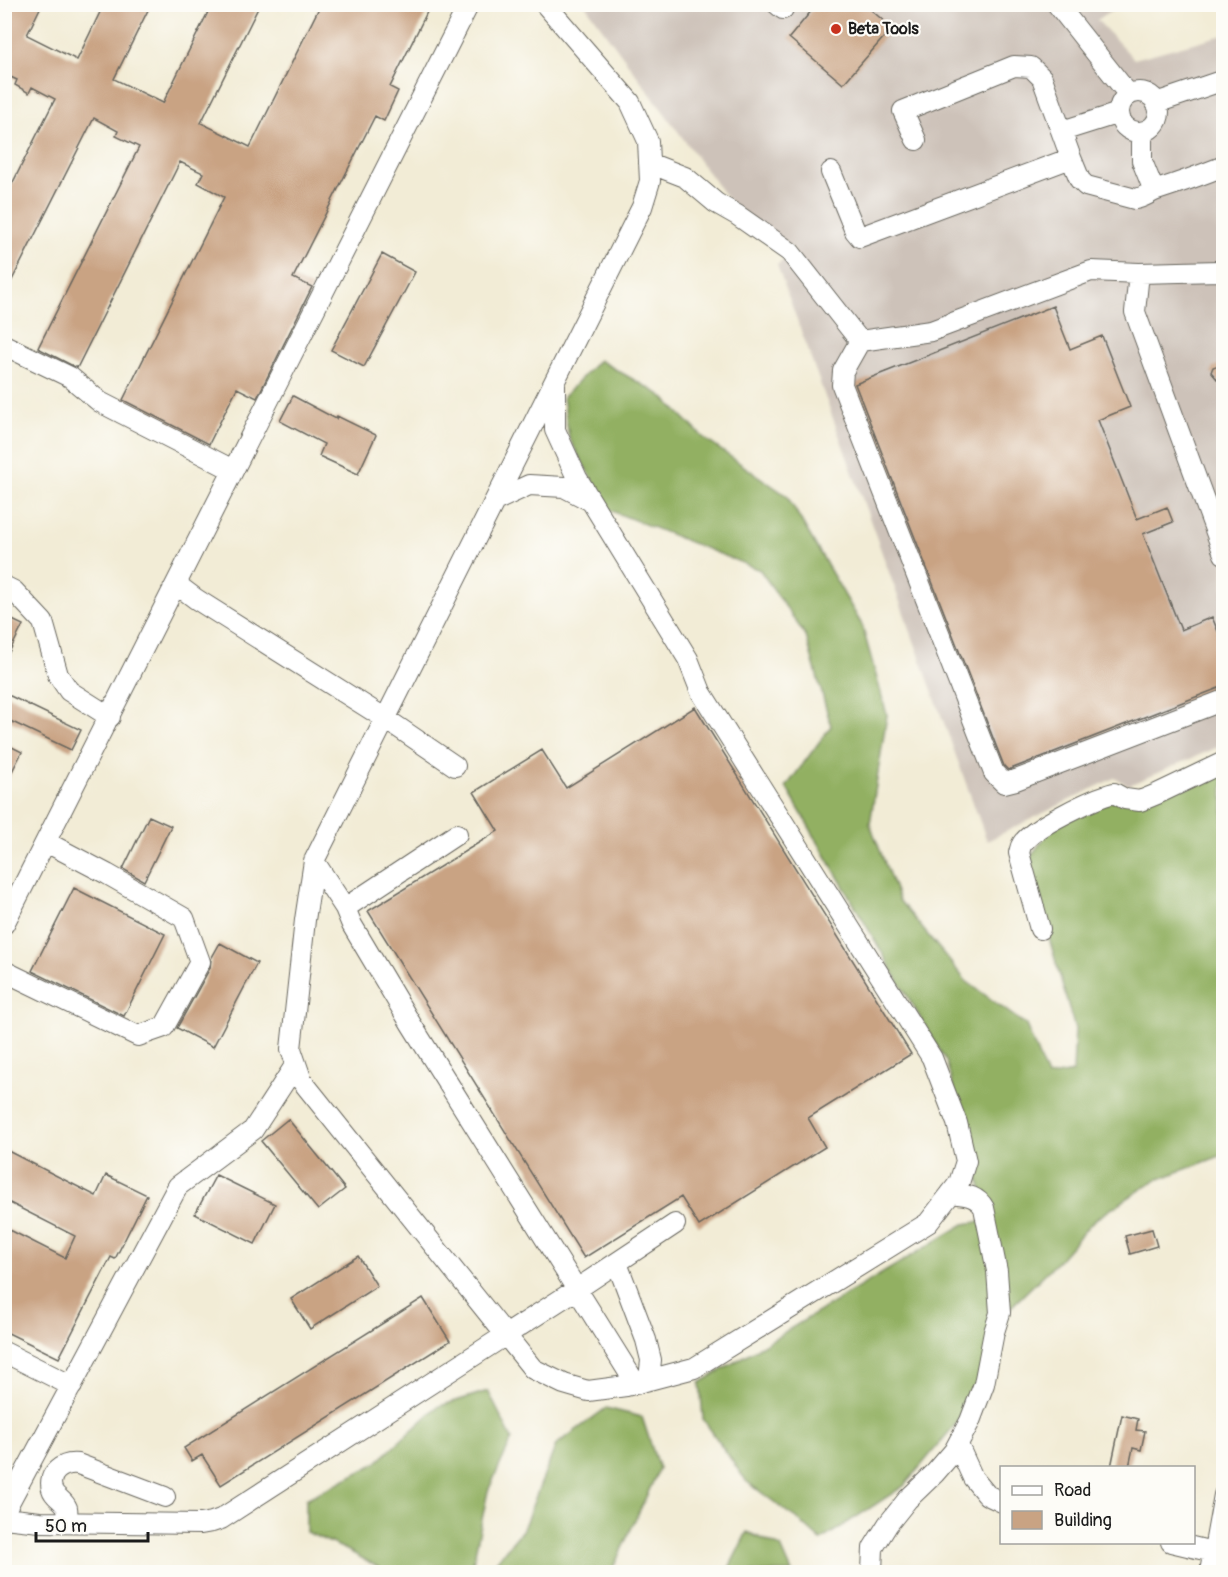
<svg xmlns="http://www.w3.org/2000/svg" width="1228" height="1577" font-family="Pangolin,sans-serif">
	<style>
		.industrial { fill: #cdc2b9 }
		.forest { fill: #92b062; stroke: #57663f; stroke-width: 1.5 }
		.building { fill: #c9a383 }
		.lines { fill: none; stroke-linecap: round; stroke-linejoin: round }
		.minor-casing { stroke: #67655d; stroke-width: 22 }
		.minor { stroke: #fff; stroke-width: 20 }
		.poi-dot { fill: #c8321e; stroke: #fdfcf7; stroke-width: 2 }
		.labels { text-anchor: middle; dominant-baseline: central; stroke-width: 4.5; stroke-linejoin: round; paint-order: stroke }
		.poi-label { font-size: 16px; font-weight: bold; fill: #1c1c1c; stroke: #fdfcf7; text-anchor: start }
	</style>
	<rect width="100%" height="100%" fill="#fdfcf7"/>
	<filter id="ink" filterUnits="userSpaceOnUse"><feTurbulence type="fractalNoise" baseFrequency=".0167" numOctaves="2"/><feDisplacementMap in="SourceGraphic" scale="12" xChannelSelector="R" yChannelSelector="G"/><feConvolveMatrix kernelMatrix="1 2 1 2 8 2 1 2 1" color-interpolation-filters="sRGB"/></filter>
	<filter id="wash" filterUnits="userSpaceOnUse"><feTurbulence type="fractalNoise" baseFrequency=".008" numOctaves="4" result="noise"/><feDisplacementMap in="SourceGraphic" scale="24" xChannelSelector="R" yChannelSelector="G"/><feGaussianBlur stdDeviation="1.35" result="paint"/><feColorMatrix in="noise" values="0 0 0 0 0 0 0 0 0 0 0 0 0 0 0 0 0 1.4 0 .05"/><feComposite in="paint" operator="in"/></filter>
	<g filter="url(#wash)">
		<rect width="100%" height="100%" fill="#f2ecd6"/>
		<path class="industrial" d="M585 5H1129L1115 9 1097 20 1134 59 1223 35 1224 418 1222 419 1224 422 1223 745 1129 785 1114 778 987 841 777 265 795 251 732 205Z"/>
		<path class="forest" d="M599 360 661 395 705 439 787 496 862 625 887 715 870 824 899 900 966 981 1026 1025 1047 1077 1073 1072 1075 1029 1027 861 1054 825 1223 754V1155L1154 1181 1094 1220 1058 1261 1004 1314 975 1401 904 1486 821 1540 801 1522 746 1481 703 1419 700 1383 964 1224 990 1220 946 1061 899 982 786 787 831 726 806 636 760 570 609 510 569 438 563 397Z
			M488 1391 512 1439 488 1491 471 1572H383L380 1568 347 1550 306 1532V1499L375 1464 437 1407Z
			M606 1408 642 1417 659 1469 611 1572H474L489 1570 523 1529 556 1445Z
			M747 1532 781 1547 792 1572H727Z"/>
		<g id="blocks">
			<path class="building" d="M4 4H42L27 35 77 60 104 4H151L114 79 163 103 212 4H260L201 123 250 147 321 4H431L390 87 398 91 384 121 375 116 293 278 312 287 257 398 237 388 209 444 123 400 224 197 198 183 203 173 180 162 77 368 38 348 139 147 116 136 118 131 94 118 4 296V200L55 99 32 87 29 93 15 85 17 80 4 74Z
				M817 4H864L892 28 843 84 789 38Z
				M382 254 415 272 364 367 331 350Z
				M1053 306 1070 349 1102 336 1130 407 1098 420 1137 519 1167 507 1173 522 1143 534 1181 630 1212 617 1224 646V686L1008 770 1004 766 855 384Z
				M1219 365 1223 369 1224 374V387L1211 372 1213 367Z
				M293 396 336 419 337 416 376 435 358 474 319 456 324 444 280 421Z
				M4 616 23 625 4 662Z
				M4 693 81 730 71 750 4 718Z
				M695 707 911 1054 808 1118 825 1147 699 1226 681 1197 584 1258 368 911 498 831 474 792 542 750 566 788Z
				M4 743 22 752 4 787Z
				M149 816 171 826 144 881 123 869Z
				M74 888 165 934 124 1016 32 971Z
				M220 943 257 963 213 1047 177 1028 210 968 211 959Z
				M288 1119 345 1189 318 1210 261 1141Z
				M4 1149 96 1196 106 1175 147 1195 115 1259 111 1257 59 1358 4 1331V1227L65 1258 75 1236 4 1200Z
				M216 1175 275 1204 255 1244 195 1214Z
				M1152 1229 1157 1246 1130 1254 1125 1236Z
				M358 1256 377 1286 310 1329 291 1299Z
				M423 1298 450 1341 221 1485 202 1455 192 1461 184 1448Z
				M1122 1415 1138 1419 1136 1430 1145 1431 1141 1450 1133 1448 1129 1467H1111Z"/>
		</g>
	</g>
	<g filter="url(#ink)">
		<use href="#blocks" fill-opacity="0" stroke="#67655d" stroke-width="1.5"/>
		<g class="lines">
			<g class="minor-casing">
				<path id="minor" d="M545 4 630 102 648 141 650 181 642 207C533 425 424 643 314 861L305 920 291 1049 302 1081 533 1369 564 1384 588 1391 626 1386 694 1368 928 1223 959 1183 966 1161 957 1123 932 1058 701 692 688 659 577 478 555 430V382
					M777 4 783 9
					M1057 4 1129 95
					M1119 112a20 20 0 1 1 40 0a20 20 0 1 1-40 0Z
					M1156 103 1224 80
					M1062 131 1119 113
					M1142 132V161L1154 191
					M916 140 903 111 1014 66 1031 67 1042 78 1071 158
					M649 163 685 177 716 203 737 215 790 252 860 341
					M831 172 855 231 860 237 1071 158 1080 180 1086 186 1135 199C1143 198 1149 193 1157 190 1179 183 1201 175 1224 166
					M1139 273 1135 312 1224 554
					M860 341 843 371 842 385 994 773 1004 783 1016 780 1224 700
					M860 341 931 331 1091 271 1139 273 1220 271 1224 273
					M4 345 70 377 100 402 233 470
					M495 501 529 485 564 487 591 501
					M176 584 196 599 386 719 455 766
					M4 586 14 591 43 622 58 675 69 691 110 717
					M314 861 345 908 457 834
					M345 908 352 925 411 1024 636 1384
					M4 924 469 4
					M1040 929 1019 853C1020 850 1020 847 1022 844 1033 827 1094 798 1114 793L1125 799 1140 801 1157 794 1224 762
					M4 971 138 1036 164 1027 200 962 184 918 107 874 46 842
					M617 1263 646 1340 651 1360 649 1380
					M4 1352 72 1386
					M958 1445 973 1478 987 1495 1002 1502
					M4 1512 178 1186 253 1130 296 1064
					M4 1518 40 1522 201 1524 212 1522 221 1519 577 1289 675 1224
					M67 1522C67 1518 68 1512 67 1508 64 1500 54 1497 52 1489 47 1473 63 1462 78 1464L165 1497
					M1171 1542 1213 1552
					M872 1572 873 1548 888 1524 908 1499 935 1473 954 1451 970 1421 984 1384 994 1332 1000 1313 997 1271 984 1208C977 1195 965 1195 951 1193
					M1210 1572 1224 1495"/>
			</g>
			<use href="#minor" class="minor"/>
		</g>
	</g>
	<circle class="poi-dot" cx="836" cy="29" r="6"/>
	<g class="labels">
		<g class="poi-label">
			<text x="848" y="29">Beta Tools</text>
		</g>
	</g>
	<rect width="1228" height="1577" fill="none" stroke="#fdfcf7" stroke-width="24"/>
	<rect x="1000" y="1466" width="195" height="78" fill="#fdfcf7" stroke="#a3a29f" stroke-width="1.5"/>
	<rect x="1012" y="1486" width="30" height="9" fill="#ffffff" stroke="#a3a29f" stroke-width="1.5"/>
	<text x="1054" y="1496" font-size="18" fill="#1c1c1c">Road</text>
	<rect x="1012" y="1511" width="30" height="18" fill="#c9a383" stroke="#a3a29f" stroke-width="1.5"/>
	<text x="1054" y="1526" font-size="18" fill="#1c1c1c">Building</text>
	<path d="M36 1532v9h112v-9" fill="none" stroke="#1c1c1c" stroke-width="3"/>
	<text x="45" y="1532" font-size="18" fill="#1c1c1c" stroke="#fdfcf7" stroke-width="4.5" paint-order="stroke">50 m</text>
</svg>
